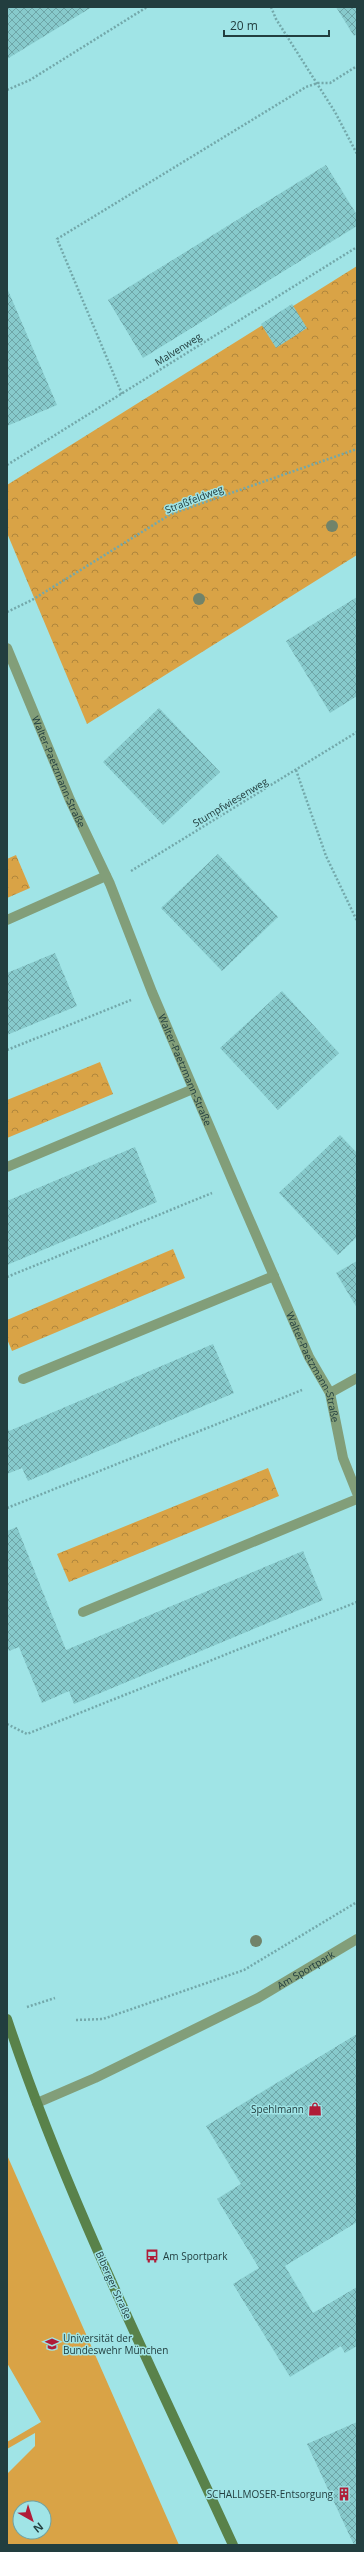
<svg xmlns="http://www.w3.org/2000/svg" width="364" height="2552" font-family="'Open Sans',sans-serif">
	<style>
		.grass { fill: #d9a346; fill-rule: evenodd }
		.park { fill: url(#park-crowns) }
		.building { fill: url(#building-cross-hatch) }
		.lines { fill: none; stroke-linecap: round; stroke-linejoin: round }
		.path { stroke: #73a8aa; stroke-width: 2.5; stroke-dasharray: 2 2; stroke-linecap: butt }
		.lane { stroke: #829e79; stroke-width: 10 }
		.street { stroke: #829e79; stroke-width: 10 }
		.secondary { stroke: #59824a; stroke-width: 10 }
		.tree { fill: #71836a }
		.labels { text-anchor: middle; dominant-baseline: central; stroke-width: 3; stroke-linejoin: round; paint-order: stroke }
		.street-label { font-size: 10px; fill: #223e3f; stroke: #a0e4e6 }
		.poi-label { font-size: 10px; fill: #223e3f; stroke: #a0e4e6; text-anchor: end }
	</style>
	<defs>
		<pattern id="park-crowns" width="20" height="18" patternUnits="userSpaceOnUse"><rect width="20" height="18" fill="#d9a346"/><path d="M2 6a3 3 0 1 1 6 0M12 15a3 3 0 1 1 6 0" fill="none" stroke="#b0863c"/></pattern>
		<pattern id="building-cross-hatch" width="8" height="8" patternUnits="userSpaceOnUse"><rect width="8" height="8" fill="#87cacc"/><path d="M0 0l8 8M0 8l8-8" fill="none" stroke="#6ea5a7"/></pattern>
	</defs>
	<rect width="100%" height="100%" fill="#a0e4e6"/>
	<path class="grass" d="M7 2155 179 2545H7V2474L35 2446V2433L7 2449V2442L41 2422 7 2363ZM20 2508H44V2532H20Z"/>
	<path class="park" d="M357 266V555L87 724 7 533V485Z
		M16 855 30 888 7 898V859Z
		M100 1062 113 1094 7 1138V1100Z
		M173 1249 185 1278 12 1351 7 1339V1320Z
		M268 1468 279 1496 69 1582 57 1554Z"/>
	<path class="building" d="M7 7H92L7 59Z
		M336 7H357V34L354 36Z
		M326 165 357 215V226L143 358 108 300Z
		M7 288 57 405 7 426Z
		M292 304 307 328 276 348 261 324Z
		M357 597V696L330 713 286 641Z
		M159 708 220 772 163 825 103 762Z
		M218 854 278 917 222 971 161 908Z
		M55 953 77 1006 7 1035V973Z
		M282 991 339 1053 278 1110 220 1048Z
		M340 1135 357 1153V1237L338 1255 279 1193Z
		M135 1147 157 1202 7 1265V1201Z
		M357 1261V1308L336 1273Z
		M213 1344 234 1393 28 1481 22 1468 7 1474V1426L9 1431Z
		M17 1527 66 1650 303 1551 323 1600 74 1704 69 1691 42 1703 19 1647 9 1651 7 1646V1531Z
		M357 2034V2222L285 2266 313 2313 357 2287V2346L345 2353 341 2346 290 2377 233 2284 259 2268 217 2199 241 2184 206 2126Z
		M357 2422V2545H354L307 2444Z"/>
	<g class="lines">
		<path class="path" d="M271 7 276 19 335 112 357 154
			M7 90 30 80 147 7
			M122 394 57 239 306 87 318 83H330L357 66
			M7 465 357 247
			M7 612 32 600 171 514 357 449
			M296 770 326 856 357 921
			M131 871 357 732
			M7 1050 131 1000
			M7 1277 212 1193
			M7 1508 302 1390
			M7 1724 27 1734 357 1602
			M27 2007 55 1998
			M76 2020 103 2019 244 1970 357 1902"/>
		<path class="lane" d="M7 920 106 876
			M7 1167 193 1089
			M23 1379 274 1276
			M83 1612 357 1499"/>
		<g class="street">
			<path id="s1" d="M7 648 70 800 110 884 152 992 234 1184 309 1357 330 1393 343 1458 357 1493"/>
			<path d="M330 1393 357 1378"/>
			<path id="s2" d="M37 2103 95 2078 258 1998 357 1939"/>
		</g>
		<path class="secondary" d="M7 2019C67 2200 154 2372 233 2545"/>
	</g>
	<g class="tree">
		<circle cx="332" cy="526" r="6"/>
		<circle cx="199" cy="599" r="6"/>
		<circle cx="256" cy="1941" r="6"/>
	</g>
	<defs>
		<g id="shop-bare" transform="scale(1.08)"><path d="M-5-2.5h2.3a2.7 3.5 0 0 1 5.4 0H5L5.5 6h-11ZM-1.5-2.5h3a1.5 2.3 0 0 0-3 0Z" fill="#b01c38" stroke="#a0e4e6" stroke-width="2.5" paint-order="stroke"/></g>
		<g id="bus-bare" transform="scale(1.08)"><path d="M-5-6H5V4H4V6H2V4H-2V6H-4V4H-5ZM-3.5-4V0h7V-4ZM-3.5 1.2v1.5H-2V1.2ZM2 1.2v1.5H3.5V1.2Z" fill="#b01c38" stroke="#a0e4e6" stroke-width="2.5" paint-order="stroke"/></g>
		<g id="university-bare" transform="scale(1.08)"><path d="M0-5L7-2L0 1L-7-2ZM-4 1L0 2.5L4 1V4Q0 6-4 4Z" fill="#b01c38" stroke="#a0e4e6" stroke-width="2.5" paint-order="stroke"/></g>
		<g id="building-bare" transform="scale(1.08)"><path d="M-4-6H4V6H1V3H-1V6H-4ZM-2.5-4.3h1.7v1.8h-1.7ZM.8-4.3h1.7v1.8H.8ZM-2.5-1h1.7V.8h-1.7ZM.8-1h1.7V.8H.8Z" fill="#b01c38" stroke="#a0e4e6" stroke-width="2.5" paint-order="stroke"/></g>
	</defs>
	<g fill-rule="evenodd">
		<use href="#shop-bare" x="315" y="2109"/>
		<use href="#bus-bare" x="152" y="2256"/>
		<use href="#university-bare" x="52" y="2344"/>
		<use href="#building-bare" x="344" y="2494"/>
	</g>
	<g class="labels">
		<g class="street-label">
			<text transform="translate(178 349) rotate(-32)">Malvenweg</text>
			<text transform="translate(194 499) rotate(-21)">Straßfeldweg</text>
			<text stroke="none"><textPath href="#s1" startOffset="134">Walter-Paetzmann-Straße</textPath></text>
			<text transform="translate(230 802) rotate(-31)">Stumpfwiesenweg</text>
			<text stroke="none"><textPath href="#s1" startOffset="458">Walter-Paetzmann-Straße</textPath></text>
			<text stroke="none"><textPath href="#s1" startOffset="782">Walter-Paetzmann-Straße</textPath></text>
			<text stroke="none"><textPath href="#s2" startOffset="300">Am Sportpark</textPath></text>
			<text transform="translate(114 2285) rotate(66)">Biberger Straße</text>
		</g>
		<g class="poi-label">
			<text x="304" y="2109">Spehlmann</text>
			<text x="163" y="2256" text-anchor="start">Am Sportpark</text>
			<text x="63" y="2338" text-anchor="start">Universität der<tspan x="63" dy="12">Bundeswehr München</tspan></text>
			<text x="333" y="2494">SCHALLMOSER-Entsorgung</text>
		</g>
	</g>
	<rect width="364" height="2552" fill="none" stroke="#223e3f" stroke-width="16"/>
	<g transform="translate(32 2520) rotate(141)"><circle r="19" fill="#a0e4e6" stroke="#6ea2a3"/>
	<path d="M0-3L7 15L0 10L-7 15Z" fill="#b01c38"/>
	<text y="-6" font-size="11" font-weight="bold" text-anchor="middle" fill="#223e3f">N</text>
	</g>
	<path d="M224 30v6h105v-6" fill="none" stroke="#223e3f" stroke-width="2"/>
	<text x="230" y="30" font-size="12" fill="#223e3f" stroke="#a0e4e6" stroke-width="3" paint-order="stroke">20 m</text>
</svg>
